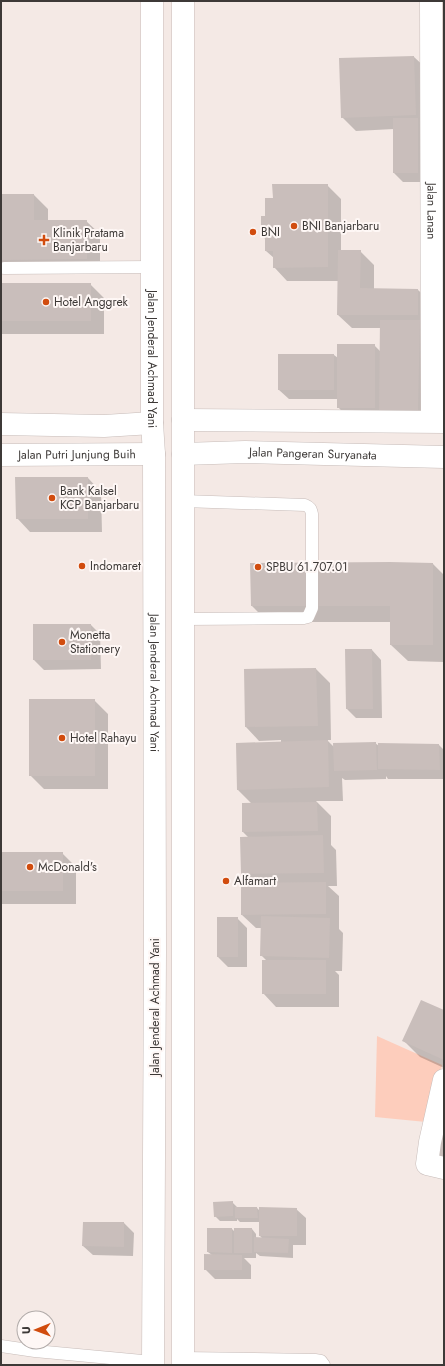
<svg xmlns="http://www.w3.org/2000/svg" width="445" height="1366" font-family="Jost,sans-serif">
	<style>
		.green { fill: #fdcdbc }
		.shadow { fill: #0003 }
		.building { fill: #c9bebb }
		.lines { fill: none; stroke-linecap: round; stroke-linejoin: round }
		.lane-casing { stroke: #c7bcb9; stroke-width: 13 }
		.street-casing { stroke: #c7bcb9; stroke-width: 23 }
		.secondary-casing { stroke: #c7bcb9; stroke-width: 23 }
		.highway-casing { stroke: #c7bcb9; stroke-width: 23 }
		.lane { stroke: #fff; stroke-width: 12 }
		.street { stroke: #fff; stroke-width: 22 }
		.secondary { stroke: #fff; stroke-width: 22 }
		.highway { stroke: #fff; stroke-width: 22 }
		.poi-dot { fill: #d14c0e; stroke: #fef7f5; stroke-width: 1.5 }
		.labels { text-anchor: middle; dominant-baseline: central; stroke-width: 4; stroke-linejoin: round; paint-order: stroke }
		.street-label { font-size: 12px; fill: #3d3937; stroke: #fef7f5 }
		.poi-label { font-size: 12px; fill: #3d3937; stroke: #fef7f5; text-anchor: start }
	</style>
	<rect width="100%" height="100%" fill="#f4e9e5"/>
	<path class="green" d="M377 1036 442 1065 431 1118 426 1122 375 1117Z"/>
	<path class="shadow" d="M414 57 428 70 427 182H403L394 173V129L356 131 342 117Z
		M327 185 341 199V251H360L374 265V289L418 290 432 303V424L351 421 338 407V399H289L279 390 334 355 338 358 374 345 381 352V328H352L338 315 339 281H287L274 267V258L266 251V240L262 235 266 217 274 200Z
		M1 195H34L48 209V221H86L100 234V272L1 273Z
		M1 284H90L104 298V334H1Z
		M88 478 101 492 102 532H30L17 518Z
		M433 564 444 575V662L408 661 391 645V622H268L252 606Z
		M34 625H91L100 634 101 669 44 670 34 660Z
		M372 650 381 660 382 718H356L347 709Z
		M316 669 330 683 331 740H327L334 747 375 743 379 746 439 745 444 750V779H388L386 776V779L345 780 342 778 343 801H316L331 816V845L336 850 337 886H328L339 896V929L343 933 342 971H335L339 975V1007H276L263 993 267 961 261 955 262 928H256L242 915 252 884 242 874 249 838 243 832V804H252L238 790 281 742V740L259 741 246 727 245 670Z
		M94 700 108 714V789H44L30 775Z
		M1 853H62L76 867V904H1Z
		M237 918 247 928V967H228L218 957Z
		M444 1012V1068L420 1057 404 1041Z
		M232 1202 237 1207 257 1208 260 1211 296 1209 306 1218V1245H293V1258L260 1256 256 1253V1258H244L251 1265V1279H215L205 1269 212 1255 208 1252 232 1229 235 1232 252 1229 256 1234V1238L263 1239 260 1236V1222H240L237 1219V1221H220L215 1216Z
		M84 1223H124L134 1233 133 1256 93 1255 83 1246Z"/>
	<path class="building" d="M414 56 416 115 341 118 339 58Z
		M393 118H418V173H393Z
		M272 184H328V267L273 268V251H265V236H261V216H265V198H273Z
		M1 194H34V220H87V259L1 260Z
		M338 250H361L360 288 418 289V315H337Z
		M1 283H91V321H1Z
		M380 320H420L418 410H379Z
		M337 344H375V408H337Z
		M278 354H334V390H278Z
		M15 477H88V519H16Z
		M390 562 433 563V645H390V606H251L250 563Z
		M33 624H91V660H33Z
		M345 649H372L373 709H346Z
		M316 668 318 726 245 727 244 669Z
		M29 699H95V776H29Z
		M328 740 329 787 237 790 236 743Z
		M376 742 377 770 334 771 333 743Z
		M378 743 439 744 440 770 378 769Z
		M317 802 318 831 242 832V803Z
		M323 835 324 873 241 874 240 837Z
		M1 852H63V891H1Z
		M326 882V914L241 915V883Z
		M261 916 330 918 329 958 260 956Z
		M217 917H238V957H217Z
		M262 960H326V994H262Z
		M421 1000 444 1010V1060L402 1041Z
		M444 1127V1157L436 1156Z
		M233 1201V1216L214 1217 213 1202Z
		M235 1207H257L258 1218H235Z
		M259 1207 297 1208V1236H259Z
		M83 1222H124V1247L82 1246Z
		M207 1228H232V1253L207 1252Z
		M234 1228H252V1253H234Z
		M254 1237 289 1239 288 1253 254 1252Z
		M204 1254 242 1255V1270H204Z"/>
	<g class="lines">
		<g class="lane-casing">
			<path id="lane" d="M4 268 153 267
				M183 501 305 505C310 507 311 509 312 514V608L308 617 304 618 184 619
				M1 1346 35 1351 153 1362
				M183 1358 315 1360 321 1361 324 1365"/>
		</g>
		<g class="street-casing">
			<path id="street" d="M444 1080 430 1142 427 1164 444 1168"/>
		</g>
		<g class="secondary-casing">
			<g id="secondary">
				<path id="s1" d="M431 1 432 421"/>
				<path d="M183 420 444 422"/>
				<path d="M1 424 104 426 152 423"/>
				<path id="s2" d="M183 454 245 452 444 457"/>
				<path id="s3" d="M1 455 154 454"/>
			</g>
		</g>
		<g class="highway-casing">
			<g id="highway">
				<path id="s4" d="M152 1V423L154 454 155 952 153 1365"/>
				<path d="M183 1V1365"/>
			</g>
		</g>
		<use href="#lane" class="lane"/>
		<use href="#street" class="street"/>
		<use href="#secondary" class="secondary"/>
		<use href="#highway" class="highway"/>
	</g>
	<g class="poi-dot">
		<circle cx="294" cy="226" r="4"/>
		<circle cx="253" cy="232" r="4"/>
		<path d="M42 234h4v4h4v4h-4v4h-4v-4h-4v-4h4z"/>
		<circle cx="46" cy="302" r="4"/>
		<circle cx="52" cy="498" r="4"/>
		<circle cx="82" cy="566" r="4"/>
		<circle cx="258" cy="567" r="4"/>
		<circle cx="62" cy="642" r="4"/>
		<circle cx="62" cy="738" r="4"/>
		<circle cx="30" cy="867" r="4"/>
		<circle cx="226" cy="881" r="4"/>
	</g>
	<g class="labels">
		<g class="street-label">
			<text stroke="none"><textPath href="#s1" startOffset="210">Jalan Lanan</textPath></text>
			<text stroke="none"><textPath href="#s4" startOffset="358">Jalan Jenderal Achmad Yani</textPath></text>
			<text stroke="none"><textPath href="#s2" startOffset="130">Jalan Pangeran Suryanata</textPath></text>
			<text stroke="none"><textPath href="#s3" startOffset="76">Jalan Putri Junjung Buih</textPath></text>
			<text stroke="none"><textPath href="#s4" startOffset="682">Jalan Jenderal Achmad Yani</textPath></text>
			<text transform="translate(155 1007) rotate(-90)">Jalan Jenderal Achmad Yani</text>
		</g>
		<g class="poi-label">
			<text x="302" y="226">BNI Banjarbaru</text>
			<text x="261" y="232">BNI</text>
			<text x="53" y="233">Klinik Pratama<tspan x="53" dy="14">Banjarbaru</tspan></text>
			<text x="54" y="302">Hotel Anggrek</text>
			<text x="60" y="491">Bank Kalsel<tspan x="60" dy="14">KCP Banjarbaru</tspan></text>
			<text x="90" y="566">Indomaret</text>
			<text x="266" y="567">SPBU 61.707.01</text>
			<text x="70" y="635">Monetta<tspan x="70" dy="14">Stationery</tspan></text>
			<text x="70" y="738">Hotel Rahayu</text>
			<text x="38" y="867">McDonald's</text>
			<text x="234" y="881">Alfamart</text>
		</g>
	</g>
	<rect width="445" height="1366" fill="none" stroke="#3d3937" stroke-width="4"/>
	<g transform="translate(36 1330) rotate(269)"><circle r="19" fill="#fef7f5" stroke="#b1aba9"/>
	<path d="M0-3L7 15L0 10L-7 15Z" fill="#d14c0e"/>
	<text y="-6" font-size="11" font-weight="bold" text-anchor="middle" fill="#3d3937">U</text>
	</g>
</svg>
